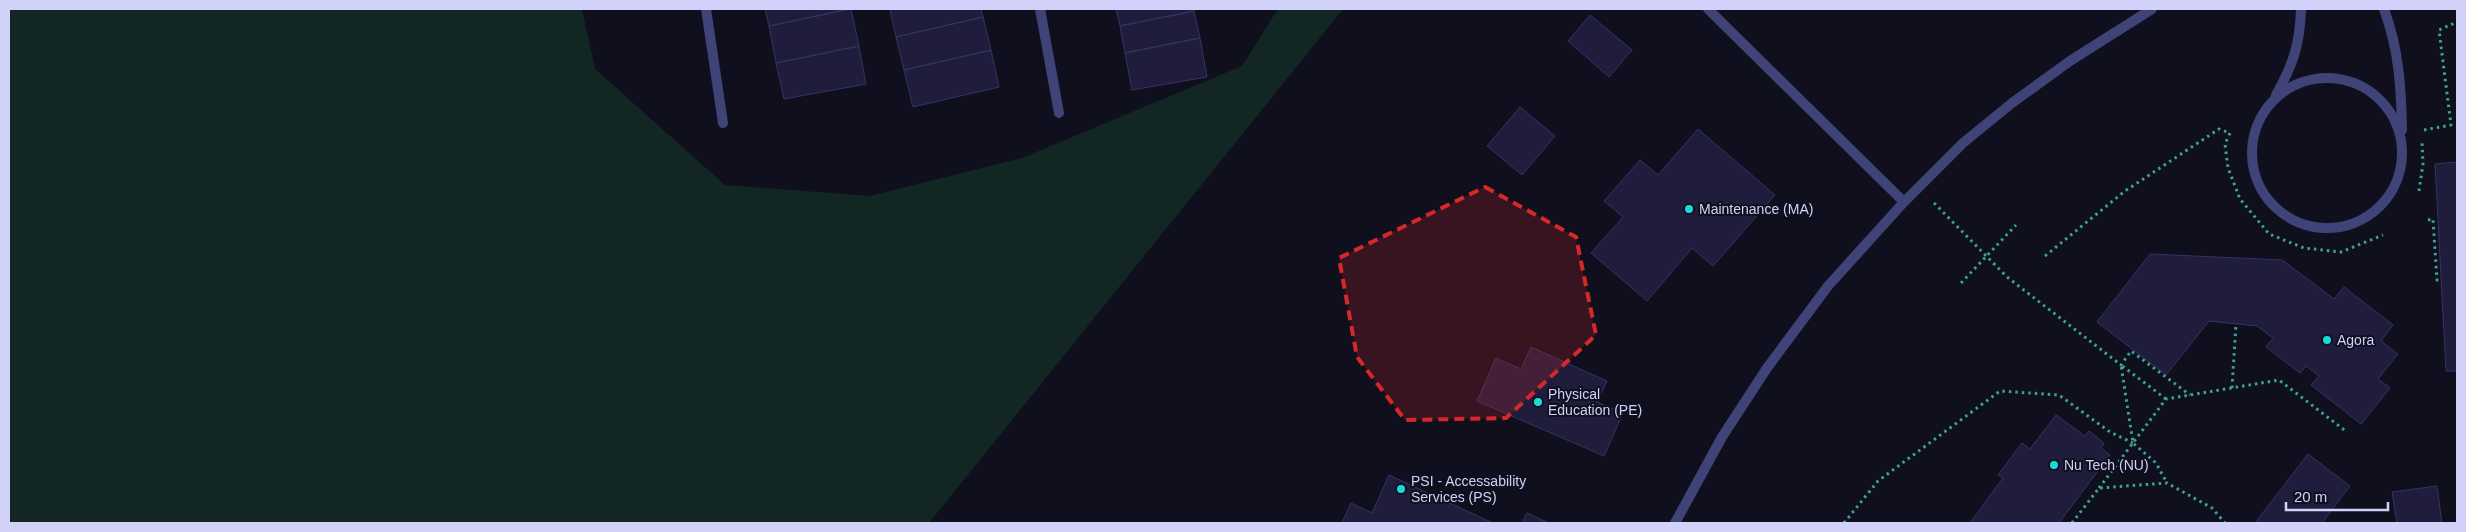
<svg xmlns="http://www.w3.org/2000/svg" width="2466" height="532" font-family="Helvetica,sans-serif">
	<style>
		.green { fill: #122724 }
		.building { fill: #201d3c; stroke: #363265 }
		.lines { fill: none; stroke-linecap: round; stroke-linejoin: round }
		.path { stroke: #3ca291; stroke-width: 3; stroke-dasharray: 2.5 4; stroke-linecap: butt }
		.service { stroke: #3f4377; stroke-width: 10 }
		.minor { stroke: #3f4377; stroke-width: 10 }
		.marked { fill: #d62828; fill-opacity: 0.2; stroke: #d62828; stroke-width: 4; stroke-dasharray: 10 6; stroke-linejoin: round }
		.poi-dot { fill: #1bdbd9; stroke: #100f1e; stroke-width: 2 }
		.labels { text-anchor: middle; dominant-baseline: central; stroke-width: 4; stroke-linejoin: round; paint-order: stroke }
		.poi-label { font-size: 14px; fill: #d1d1f9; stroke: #100f1e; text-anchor: start }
	</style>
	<rect width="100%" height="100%" fill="#100f1e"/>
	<path class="green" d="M9 9H582L595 69 725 185 870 196 1022 158 1242 66 1278 9H1343L929 523H9Z"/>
	<path class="building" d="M765 9H849L769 26Z
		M851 9 859 46 776 63 769 26Z
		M898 9H981L983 17 896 37 890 10Z
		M1116 9H1194V11L1120 26Z
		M1194 11 1200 38 1125 53 1120 26Z
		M1590 15 1632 50 1609 77 1568 41Z
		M983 17 991 50 904 70 896 37Z
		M1200 38 1207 77 1132 90 1125 53Z
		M859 46 866 84 784 99 776 63Z
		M991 50 999 87 913 107 904 70Z
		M1520 107 1555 136 1522 175 1487 146Z
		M1698 129 1775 195 1713 266 1692 248 1647 301 1591 253 1623 217 1604 201 1640 160 1658 175Z
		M2457 162V371H2446L2435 164Z
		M2150 254 2282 260 2334 299 2344 287 2393 325 2381 341 2398 354 2378 379 2390 388 2361 424 2311 385 2319 376 2306 366 2300 373 2266 347 2273 338 2257 326 2209 321 2166 375 2097 322Z
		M1531 347 1607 381 1597 402 1623 413 1604 456 1477 401 1496 358 1521 369Z
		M2056 415 2085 436 2089 431 2104 443 2101 448 2110 455 2059 523H1970L2003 478 1998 475 2022 443 2030 449Z
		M2308 454 2350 486 2322 523H2255Z
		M1389 475 1493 523H1342L1351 503 1372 513Z
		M2437 486 2442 523H2397L2392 492Z
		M1527 513 1549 523H1522Z"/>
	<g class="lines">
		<path class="path" d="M2424 130 2451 125 2439 30 2457 22
			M2419 191 2423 164 2422 142
			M1934 203 2007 277 2121 365 2131 351 2190 395
			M2428 220 2433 219 2437 280 2441 279
			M2045 256 2125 191 2219 129 2230 133 2225 144 2228 168 2240 199 2269 234 2304 248 2341 252 2383 235
			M1961 283 2016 225
			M2232 388 2236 324
			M2166 399 2121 365 2133 443 2156 463 2167 483
			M2099 488 2166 399 2279 380 2347 432
			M1844 523 1878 481 2000 391 2059 395 2110 432 2133 443
			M2072 523 2099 488 2167 483 2212 508 2225 523"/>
		<path class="service" d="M1708 9 1904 202
			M2384 9C2399 50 2401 86 2402 130
			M2252 153a75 75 0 1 1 150 0a75 75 0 1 1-150 0Z
			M2276 95C2293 65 2300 44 2301 9
			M1675 523 1722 437 1767 368 1828 286 1904 202 1963 143 2012 103 2070 61 2152 9"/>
		<path class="minor" d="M706 9 723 123
			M1040 9 1059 113"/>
	</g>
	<path class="marked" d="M1485 187 1576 237 1596 335 1506 418 1405 420 1357 357 1339 258Z"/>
	<g class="poi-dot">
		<circle cx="1689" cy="209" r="5"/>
		<circle cx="2327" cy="340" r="5"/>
		<circle cx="1538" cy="402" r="5"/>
		<circle cx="2054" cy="465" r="5"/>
		<circle cx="1401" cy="489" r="5"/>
	</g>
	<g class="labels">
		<g class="poi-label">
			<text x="1699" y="209">Maintenance (MA)</text>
			<text x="2337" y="340">Agora</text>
			<text x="1548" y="394">Physical<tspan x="1548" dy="16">Education (PE)</tspan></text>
			<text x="2064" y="465">Nu Tech (NU)</text>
			<text x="1411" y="481">PSI - Accessability<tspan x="1411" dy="16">Services (PS)</tspan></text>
		</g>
	</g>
	<rect width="2466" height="532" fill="none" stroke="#d1d1f9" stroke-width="20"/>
	<path d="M2286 502v8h102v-8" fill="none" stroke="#d1d1f9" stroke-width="2.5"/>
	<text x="2294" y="502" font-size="15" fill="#d1d1f9" stroke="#100f1e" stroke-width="4" paint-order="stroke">20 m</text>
</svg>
